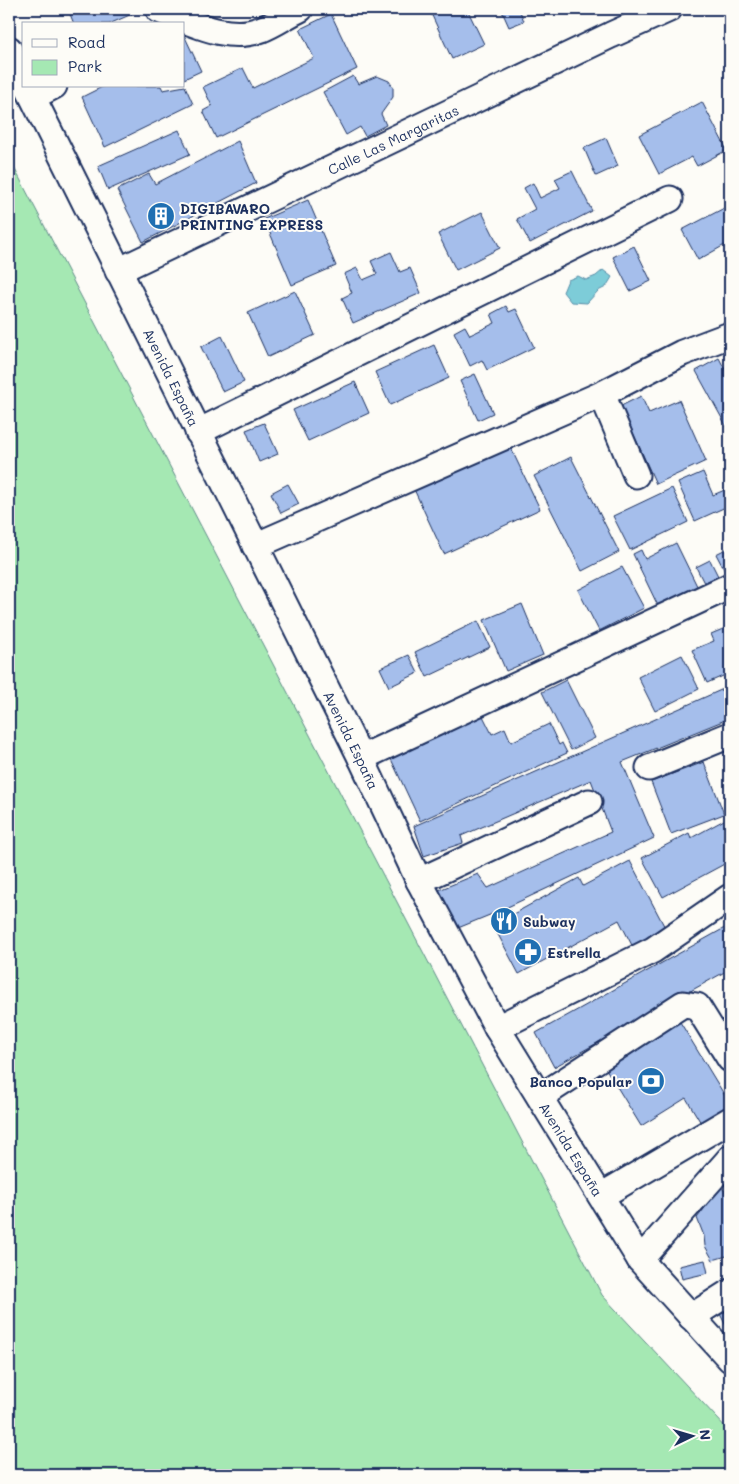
<svg xmlns="http://www.w3.org/2000/svg" width="739" height="1484" font-family="Mali,sans-serif">
	<style>
		.green { fill: #a5e8b3; stroke: #608c88 }
		.water { fill: #7dccd8; stroke: #568da7 }
		.building { fill: #a5beeb; stroke: #1b2f5e }
		.lines { fill: none; stroke-linecap: round; stroke-linejoin: round }
		.minor-casing { stroke: #1b2f5e; stroke-width: 29 }
		.minor { stroke: #fdfcf7; stroke-width: 25 }
		.labels { text-anchor: middle; dominant-baseline: central; stroke-width: 4; stroke-linejoin: round; paint-order: stroke }
		.street-label { font-size: 14px; fill: #1b2f5e; stroke: #fdfcf7 }
		.poi-label { font-size: 14px; font-weight: bold; fill: #1b2f5e; stroke: #fdfcf7; text-anchor: start }
	</style>
	<rect width="100%" height="100%" fill="#fdfcf7"/>
	<filter id="ink" filterUnits="userSpaceOnUse"><feTurbulence type="fractalNoise" baseFrequency=".02" numOctaves="2"/><feDisplacementMap in="SourceGraphic" scale="10" xChannelSelector="R" yChannelSelector="G"/><feConvolveMatrix kernelMatrix="1 2 1 2 8 2 1 2 1" color-interpolation-filters="sRGB"/></filter>
	<g filter="url(#ink)">
		<path class="green" d="M9 158 602 1295 730 1432V1475H9Z"/>
		<path class="water" d="M603 270 612 277 606 287 598 291 587 303 571 302 563 292 568 280 578 276 586 280 596 276Z"/>
		<path class="building" d="M68 9H130L132 14 109 24H74Z
			M429 9H467L484 44 452 59Z
			M501 9H519L524 21 509 27Z
			M331 14 357 69 216 138 203 111 212 106 203 87 243 68 253 88 314 58 300 29Z
			M184 35 201 71 184 79Z
			M353 76 358 84 377 76 389 81 393 87V97L381 114 386 125 365 136 360 127 346 135 323 92Z
			M104 86H161L163 90 185 86 193 104 105 147 82 97Z
			M702 102 727 150 697 166 692 157 659 174 639 135Z
			M179 130 190 154 108 190 98 166Z
			M606 138 618 166 596 176 584 148Z
			M238 141 256 183 143 242 117 190 149 174 155 184Z
			M572 171 592 211 530 243 517 219 535 209 524 188 533 183 540 198 560 188 555 179Z
			M308 200 336 266 292 285 264 219Z
			M730 205V242L698 260 682 230Z
			M482 212 500 248 456 270 438 234Z
			M634 246 651 281 630 291 613 257Z
			M391 252 400 272 410 268 421 293 353 323 342 298 352 293 344 274 357 268 363 280 377 274 371 261Z
			M295 291 315 335 268 357 248 313Z
			M506 306 509 312 516 309 534 347 487 370 482 360 470 366 454 332 465 326 470 335 495 323 491 314Z
			M222 336 244 382 223 392 201 347Z
			M434 345 449 378 390 405 375 372Z
			M719 358 730 379V433L696 371Z
			M475 374 493 413 478 420 460 381Z
			M355 382 369 413 308 441 293 410Z
			M641 396 649 413 679 400 706 461 656 484 621 406Z
			M264 423 278 454 259 462 246 430Z
			M507 440 540 509 444 554 412 485Z
			M571 457 619 552 582 571 534 476Z
			M703 472 713 495 727 489 730 496V505L695 521 678 483Z
			M288 484 299 504 281 513 271 493Z
			M672 488 688 522 630 550 613 516Z
			M676 543 699 590 660 610 633 554 641 550 645 559Z
			M730 547V574L727 575 716 554Z
			M710 560 718 576 704 583 696 567Z
			M622 567 644 608 599 631 578 590Z
			M522 604 543 655 506 671 484 620Z
			M478 621 490 647 427 677 415 652Z
			M730 626V673L707 683 692 650 714 641 711 634Z
			M409 655 418 673 389 687 380 668Z
			M682 655 699 689 655 711 638 677Z
			M566 680 595 738 571 750 542 692Z
			M730 686V718L622 762 654 838 497 912 458 928 439 890 478 874 488 888 611 832 591 780 461 836 463 843 424 856 414 826Z
			M483 716 492 734 505 728 511 742 549 724 559 745 562 743 567 753 420 821 391 759Z
			M704 762 724 814 671 834 651 782Z
			M726 819 730 827V861L663 897 642 858 689 833 691 838Z
			M630 861 670 937 637 955 619 920 519 974 493 925 579 878 583 886Z
			M730 925V969L554 1067 536 1033Z
			M677 1017 730 1104 701 1123 686 1098 641 1126 603 1064Z
			M721 1187 730 1197V1255L713 1260 705 1246 704 1236 697 1218Z
			M705 1260 708 1273 682 1279 679 1266Z
			M730 1310V1334L719 1312Z"/>
		<g class="lines">
			<g class="minor-casing">
				<g id="minor">
					<path d="M159 10C191 22 228 43 262 29 275 24 287 15 300 9"/>
					<path d="M9 49 24 79"/>
					<path id="s1" d="M27 86 361 758 419 881 497 1028 640 1260 730 1359"/>
					<path d="M33 97 54 86"/>
					<path id="s2" d="M118 271 611 35 669 9"/>
					<path d="M602 394 636 475"/>
					<path d="M198 432 670 199"/>
					<path d="M255 546 602 394 682 353 730 335"/>
					<path d="M361 758 730 586"/>
					<path d="M649 768 730 735"/>
					<path d="M419 881 589 802"/>
					<path d="M497 1028 653 950 730 897"/>
					<path d="M540 1097 683 1004 697 1006 730 1059"/>
					<path d="M601 1196 730 1120"/>
					<path d="M640 1260 730 1158"/>
					<path d="M691 1317 730 1292"/>
				</g>
			</g>
			<use href="#minor" class="minor"/>
		</g>
	</g>
	<defs>
		<g id="building-disc" transform="scale(1.4375)"><circle r="9.5" fill="#1f6fb2" stroke="#fdfcf7"/><path d="M-4-6H4V6H1V3H-1V6H-4ZM-2.5-4.3h1.7v1.8h-1.7ZM.8-4.3h1.7v1.8H.8ZM-2.5-1h1.7V.8h-1.7ZM.8-1h1.7V.8H.8Z" fill="#fff"/></g>
		<g id="restaurant-disc" transform="scale(1.4375)"><circle r="9.5" fill="#1f6fb2" stroke="#fdfcf7"/><path d="M-5-6h1v4h1v-4h1v4h1v-4h1v5L-1.5 .5V6h-2V.5L-5-1ZM5-6V6H3V1.5H1.5Q1.5-4 5-6Z" fill="#fff"/></g>
		<g id="pharmacy-disc" transform="scale(1.4375)"><circle r="9.5" fill="#1f6fb2" stroke="#fdfcf7"/><path d="M-2-6h4v4h4v4h-4v4h-4v-4h-4v-4h4Z" fill="#fff"/></g>
		<g id="bank-disc" transform="scale(1.4375)"><circle r="9.5" fill="#1f6fb2" stroke="#fdfcf7"/><path d="M-6-4H6V4H-6ZM0-2.3a2.3 2.3 0 1 0 0 4.6a2.3 2.3 0 1 0 0-4.6Z" fill="#fff"/></g>
	</defs>
	<g fill-rule="evenodd">
		<use href="#building-disc" x="161" y="216"/>
		<use href="#restaurant-disc" x="504" y="921"/>
		<use href="#pharmacy-disc" x="528" y="952"/>
		<use href="#bank-disc" x="651" y="1081"/>
	</g>
	<g class="labels">
		<g class="street-label">
			<text stroke="none"><textPath href="#s2" startOffset="305">Calle Las Margaritas</textPath></text>
			<text stroke="none"><textPath href="#s1" startOffset="325">Avenida España</textPath></text>
			<text stroke="none"><textPath href="#s1" startOffset="730">Avenida España</textPath></text>
			<text stroke="none"><textPath href="#s1" startOffset="1195">Avenida España</textPath></text>
		</g>
		<g class="poi-label">
			<text x="180" y="208">DIGIBAVARO<tspan x="180" dy="16">PRINTING EXPRESS</tspan></text>
			<text x="523" y="921">Subway</text>
			<text x="547" y="952">Estrella</text>
			<text x="632" y="1081" text-anchor="end">Banco Popular</text>
		</g>
	</g>
	<rect width="739" height="1484" fill="none" stroke="#fdfcf7" stroke-width="30"/>
	<rect x="15" y="15" width="709" height="1454" fill="none" stroke="#1b2f5e" stroke-width="2" filter="url(#ink)"/>
	<rect x="22" y="22" width="162" height="65" fill="#fdfcf7" stroke="#a3aaba"/>
	<rect x="32" y="39" width="25" height="8" fill="#fdfcf7" stroke="#a3aaba"/>
	<text x="68" y="48" font-size="15" fill="#1b2f5e">Road</text>
	<rect x="32" y="60" width="25" height="15" fill="#a5e8b3" stroke="#a3aaba"/>
	<text x="68" y="72" font-size="15" fill="#1b2f5e">Park</text>
	<g transform="translate(692 1436) rotate(85)" stroke="#fdfcf7" stroke-width="4" paint-order="stroke">
	<path d="M0-4L9 19L0 12L-9 19Z" fill="#1b2f5e"/>
	<text y="-8" font-size="14" font-weight="bold" text-anchor="middle" fill="#1b2f5e">N</text>
	</g>
</svg>
